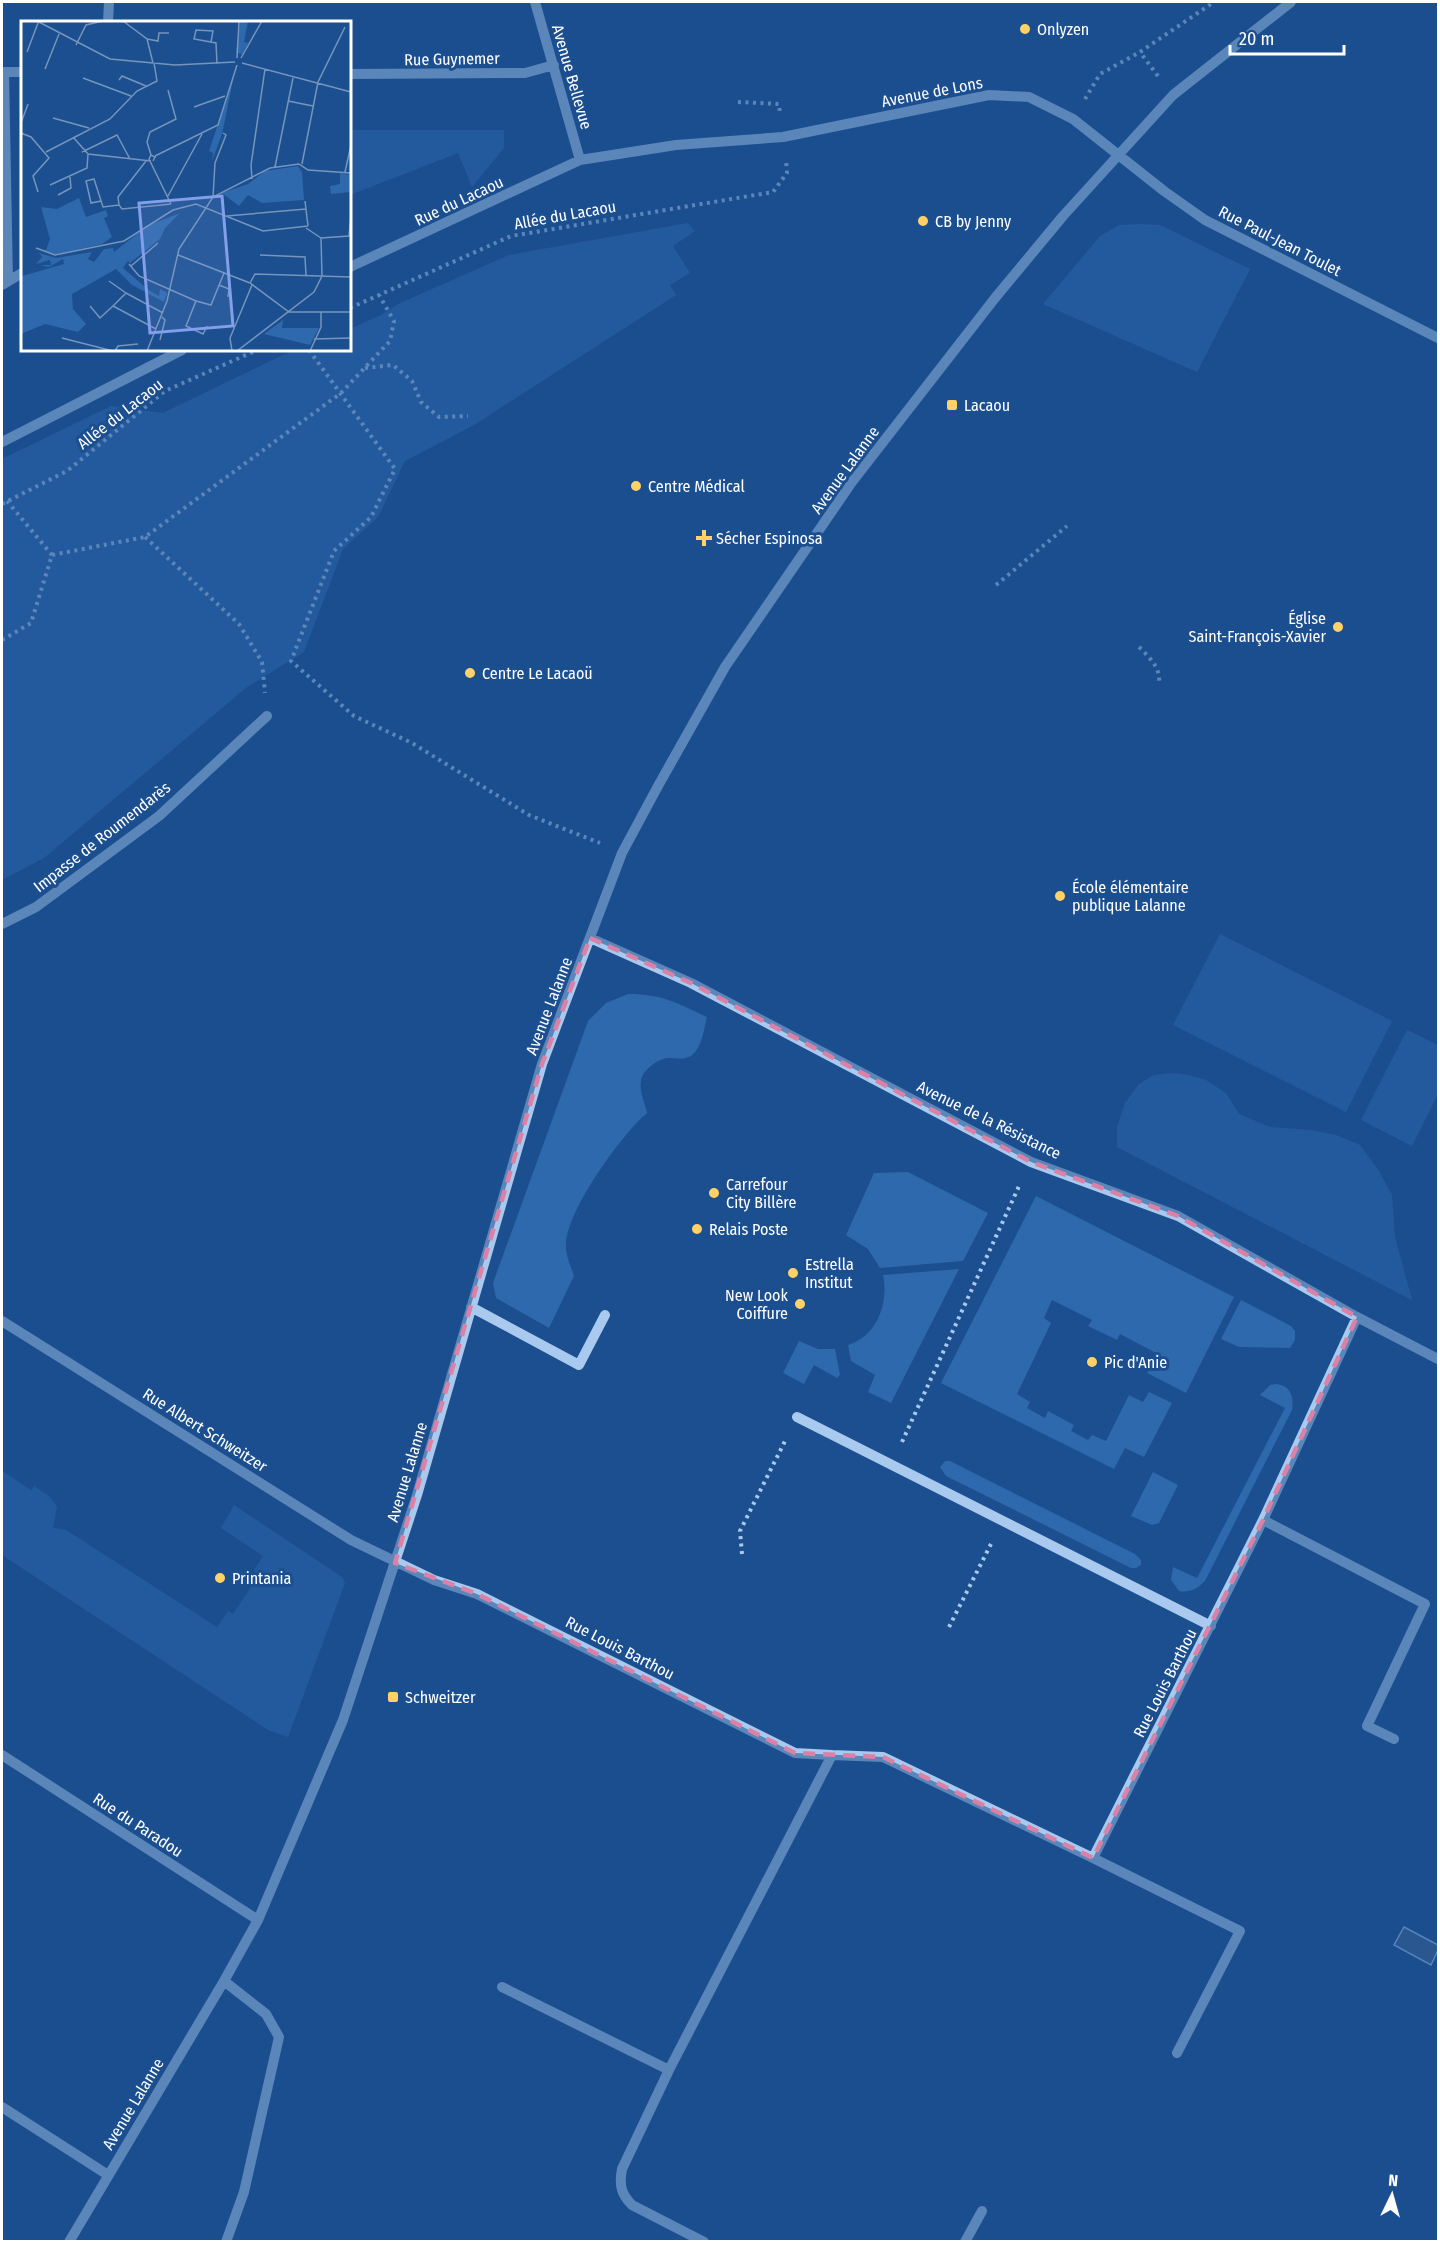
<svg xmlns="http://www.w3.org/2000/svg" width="1440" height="2243" font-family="'Fira Sans Condensed',sans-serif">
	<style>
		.green { fill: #2e69ad }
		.water { fill: #3c6290; stroke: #9cc4f0; stroke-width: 1.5 }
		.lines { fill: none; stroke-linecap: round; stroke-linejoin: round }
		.path { stroke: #a9c9ee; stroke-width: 4; stroke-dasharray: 3 4.5; stroke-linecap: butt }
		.minor { stroke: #a9c9ee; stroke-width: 10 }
		.marked { fill: none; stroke: #dd80a5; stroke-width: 4.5; stroke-dasharray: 12 8; stroke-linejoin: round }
		.poi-dot { fill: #ffd166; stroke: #1b4f8f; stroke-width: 2 }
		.labels { text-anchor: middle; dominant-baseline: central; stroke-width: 6; stroke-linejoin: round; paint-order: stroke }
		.poi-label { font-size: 16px; fill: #fff; stroke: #1b4f8f; text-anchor: start }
		.street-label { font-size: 16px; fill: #fff; stroke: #1b4f8f }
		.inset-road { fill: none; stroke: #7695bc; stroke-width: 1.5 }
		.view { fill: #839eea; fill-opacity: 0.15; stroke: #839eea; stroke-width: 3 }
		.inset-edge { fill: none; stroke: #fff; stroke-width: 3 }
	</style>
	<rect width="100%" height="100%" fill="#1b4f8f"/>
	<path class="green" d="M350 130H504V148L472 187 458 153 350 195Z
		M688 223 695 231 673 246 690 273 670 285 676 295 474 425 405 461 378 517 343 549 304 652 247 687 44 858 2 880V459L111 406 163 413 285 354 298 350H350V329L381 315 398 304 509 255Z
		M1139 224 1160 225 1250 269 1197 372 1043 304 1100 236 1119 225Z
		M1220 934 1392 1021 1346 1112 1173 1025Z
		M628 994C662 994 677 1003 707 1017 704 1029 702 1048 691 1056 684 1060 676 1058 668 1058 658 1059 642 1070 641 1081 639 1091 645 1103 647 1113 622 1134 566 1211 566 1245 565 1255 571 1266 574 1276L549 1328 496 1298 493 1283 588 1021 606 1003Z
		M1407 1030 1438 1045V1094L1412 1146 1361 1120Z
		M1173 1073 1189 1075 1206 1080 1226 1093 1239 1114 1270 1127 1311 1130 1336 1135 1360 1145 1379 1171 1392 1195 1395 1237 1412 1300 1117 1147V1127L1125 1103 1139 1084 1154 1075Z
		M908 1172 988 1213 963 1261 880 1268 868 1249 846 1235 874 1173Z
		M1036 1196 1234 1297 1186 1393 1147 1373 1156 1353 1120 1334 1117 1340 1088 1326 1092 1320 1052 1300 1044 1318 1051 1323 1017 1394 1030 1402 1027 1408 1045 1418 1048 1411 1074 1425 1071 1431 1088 1440 1092 1435 1106 1441 1129 1395 1143 1402 1149 1392 1172 1403 1144 1457 1125 1448 1114 1469 941 1383Z
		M959 1269 891 1403 868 1392 875 1375 851 1361 848 1345C877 1337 889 1302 883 1275Z
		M1241 1300 1291 1326 1295 1331V1340L1290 1348 1239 1347 1221 1339Z
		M799 1341 818 1349H835L840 1375 837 1378 814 1365 804 1384 783 1373Z
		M1277 1384C1291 1386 1294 1397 1292 1410L1205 1581C1197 1589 1190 1593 1179 1591L1171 1580 1173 1567 1197 1578 1285 1408 1260 1395 1270 1385Z
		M945 1461H950L1135 1554 1141 1560V1565L1136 1568H1131L946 1476 940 1467Z
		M2 1471 31 1490 34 1486 50 1497 57 1507 53 1528 66 1530 217 1627 228 1611 233 1614 259 1575 254 1570 263 1556 221 1528 234 1505 342 1577 345 1583 288 1737 268 1730 2 1555Z
		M1153 1472 1178 1485 1159 1523 1152 1525 1131 1516Z"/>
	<path class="water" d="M1404 1927 1438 1945V1950L1431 1965 1394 1945Z"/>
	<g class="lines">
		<path class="path" d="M1158 76 1140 52 1214 2
			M1085 99 1100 74 1140 52
			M738 102 779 104 780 114
			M350 308 511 236 773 192 787 173 786 160
			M309 350 395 469 371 517 334 551 291 661 354 716 412 743 529 815 600 843
			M365 368 393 365 412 381 421 402 439 417 468 416
			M7 501 52 555
			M2 504 67 471 165 391 257 350
			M145 537 239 624 262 662 265 693
			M996 585 1067 526
			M2 640 31 623 52 555 145 537 341 393 390 341 394 321 379 295
			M1139 647C1151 659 1161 668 1159 685
			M902 1442 1020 1184
			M742 1554 740 1531 786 1439
			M949 1627 992 1542"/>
		<path class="minor" d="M535 2 580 160
			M108 22 109 2
			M2 72H22
			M4 72 8 281
			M350 74 525 73 554 65
			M350 267 580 160 676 145 783 137 989 95 1029 97 1073 119 1164 191 1205 220 1438 338
			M2 285 22 273
			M2 442 182 350
			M2 924 36 907 159 816 267 716
			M590 938 691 983 1031 1162 1178 1216 1357 1317 1438 1359
			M471 1307 579 1365 605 1315
			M2 1321 351 1540 434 1580 477 1594 795 1753 832 1755
			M797 1417 1211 1626
			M1263 1520 1425 1604 1367 1726 1394 1739
			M2 1755 258 1920
			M1093 1858 1240 1931 1177 2053
			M224 1981 266 2014 279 2037 244 2192 226 2242
			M502 1987 669 2070
			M2 2107 108 2175
			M69 2242 224 1981 258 1920 343 1720 417 1495 542 1064 622 853 658 786 725 667 852 482 995 298 1063 216 1173 95 1291 2
			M704 2242 632 2205C621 2194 619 2185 622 2169L669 2070 832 1755 883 1757 1093 1858 1263 1520 1357 1317
			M965 2242 982 2211"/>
	</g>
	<path d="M0 0H1440V2243H0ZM590 938 691 983 1031 1162 1178 1216 1357 1317 1263 1520 1093 1858 883 1757 795 1753 477 1594 395 1563 542 1064Z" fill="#1b4f8f" fill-opacity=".55" fill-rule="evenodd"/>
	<path class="marked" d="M590 938 691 983 1031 1162 1178 1216 1357 1317 1263 1520 1093 1858 883 1757 795 1753 477 1594 395 1563 542 1064Z"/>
	<g class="poi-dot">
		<circle cx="1025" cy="29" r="6"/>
		<circle cx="923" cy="221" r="6"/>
		<rect x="946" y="399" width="12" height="12" rx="3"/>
		<circle cx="636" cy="486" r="6"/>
		<path d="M701 529h6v6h6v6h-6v6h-6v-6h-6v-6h6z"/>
		<circle cx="1338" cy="627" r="6"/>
		<circle cx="470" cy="673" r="6"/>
		<circle cx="1060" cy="896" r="6"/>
		<circle cx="714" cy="1193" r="6"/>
		<circle cx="697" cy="1229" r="6"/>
		<circle cx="793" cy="1273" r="6"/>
		<circle cx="800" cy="1304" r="6"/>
		<circle cx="1092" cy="1362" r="6"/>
		<circle cx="220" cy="1578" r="6"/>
		<rect x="387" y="1691" width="12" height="12" rx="3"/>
	</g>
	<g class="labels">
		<g class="poi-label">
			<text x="1037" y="29">Onlyzen</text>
			<text x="935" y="221">CB by Jenny</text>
			<text x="964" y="405">Lacaou</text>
			<text x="648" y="486">Centre Médical</text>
			<text x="716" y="538">Sécher Espinosa</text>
			<text x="1326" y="618" text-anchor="end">Église<tspan x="1326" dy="18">Saint-François-Xavier</tspan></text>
			<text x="482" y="673">Centre Le Lacaoü</text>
			<text x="1072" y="887">École élémentaire<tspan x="1072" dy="18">publique Lalanne</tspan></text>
			<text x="726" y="1184">Carrefour<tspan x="726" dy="18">City Billère</tspan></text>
			<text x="709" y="1229">Relais Poste</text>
			<text x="805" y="1264">Estrella<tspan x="805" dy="18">Institut</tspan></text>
			<text x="788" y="1295" text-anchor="end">New Look<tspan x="788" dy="18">Coiffure</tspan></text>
			<text x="1104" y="1362">Pic d'Anie</text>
			<text x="232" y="1578">Printania</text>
			<text x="405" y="1697">Schweitzer</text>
		</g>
		<g class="street-label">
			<text transform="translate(452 59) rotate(-1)">Rue Guynemer</text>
			<text transform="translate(572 77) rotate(74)">Avenue Bellevue</text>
			<text transform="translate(932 92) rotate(-11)">Avenue de Lons</text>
			<text transform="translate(459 201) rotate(-25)">Rue du Lacaou</text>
			<text transform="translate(565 215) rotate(-10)">Allée du Lacaou</text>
			<text transform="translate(1280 241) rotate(27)">Rue Paul-Jean Toulet</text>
			<text transform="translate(120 414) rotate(-38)">Allée du Lacaou</text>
			<text transform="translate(845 470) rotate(-54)">Avenue Lalanne</text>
			<text transform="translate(102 837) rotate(-38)">Impasse de Roumendarès</text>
			<text transform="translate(549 1006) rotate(-69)">Avenue Lalanne</text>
			<text transform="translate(989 1120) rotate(26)">Avenue de la Résistance</text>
			<text transform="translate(205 1430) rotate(32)">Rue Albert Schweitzer</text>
			<text transform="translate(407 1472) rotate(-73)">Avenue Lalanne</text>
			<text transform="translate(620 1648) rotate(27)">Rue Louis Barthou</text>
			<text transform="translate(1165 1683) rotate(-63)">Rue Louis Barthou</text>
			<text transform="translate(138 1825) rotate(33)">Rue du Paradou</text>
			<text transform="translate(133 2104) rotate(-59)">Avenue Lalanne</text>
		</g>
	</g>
	<g transform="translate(21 21)">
		<rect width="330" height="330" fill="#1b4f8f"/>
		<path d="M219 0H227L223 21 227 22 221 33 215 32ZM213 55 201 113 191 140 192 132 188 130ZM277 145 281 151 283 179 241 182 227 174 218 185 201 172 227 163 244 150ZM319 152 330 154V171L310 173 309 165 319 163ZM58 177 65 196 85 189 87 195 83 197 91 216 81 223 36 233H30L20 228 25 229 29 218 20 186 36 188ZM159 192 144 207 139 218 109 242 107 240 102 247 129 270 138 275 139 268 146 272 143 281 111 264 95 248 51 273 52 288 65 303 57 311 24 303 0 313 1 255 43 243 42 238 28 246 19 244H30L29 239 15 243 21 236 18 232 35 237 71 231 67 238 73 241 83 228 92 227 93 231 126 205ZM262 299 261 307H298L289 324 243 313Z" fill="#2e69ad"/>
		<path class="inset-road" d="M16 0 89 38 154 44 214 41M102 0 126 18 132 42M126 18 137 20 138 12H148M190 21 192 10 175 9 173 18 195 22 196 43M55 24 65 4 82 0M6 31 17 2M216 37 218 0M220 37 241 0M221 42 330 71M24 48 38 13M62 57 110 75M98 59 101 55 125 65M267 80 292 85M173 86 204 75M32 97 68 107M0 102 7 83M0 112 10 116 28 137 12 155 17 171M52 116 67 133 130 140M25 131 89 98 116 70 136 60 133 42M61 131 96 114 109 138M130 134 126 121 129 111 155 98 147 69M134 135 197 104 216 44M125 140 97 176 98 184 101 188 150 183M132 140 134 136 130 134 128 138 150 183M281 143 297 61 324 6M254 146 272 57M324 151 330 124M231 158 230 144 244 48M29 164 66 147 67 133M37 174 50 167 49 156M147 175 181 113M192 176 194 142 205 114 202 112M80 180 70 182 65 160 73 158 82 186 98 184M284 180 287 205M206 195 285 188M285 207 300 217M15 227 34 234 103 220 152 189 175 183 242 210 287 205M157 234 229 262 268 291H330M239 234 284 236 285 254M108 243 118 255 175 280M110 245 137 222M88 260 105 272M229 262 234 253 330 256M198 264 208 268 207 276M69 285 79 297 92 285M186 305 182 313 165 305 175 280 190 284 203 252M135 308 92 285 105 272 142 292M41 317 92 330M293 318 330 317M139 319 144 299 141 296M94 330 97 325 117 323M126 330 146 280 158 228 192 176 249 147 278 143 287 149 330 152M211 330 209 317 231 264M216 330 293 271 301 255 300 217 328 215 330 194M289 330 300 306V291"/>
		<path class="view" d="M201 175 212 305 129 312 118 182Z"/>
		<rect width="330" height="330" class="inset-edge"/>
	</g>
	<rect width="1440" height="2243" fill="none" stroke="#ffffff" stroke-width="6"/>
	<g transform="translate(1392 2195) rotate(5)" stroke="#1b4f8f" stroke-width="4.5" paint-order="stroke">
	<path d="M0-4.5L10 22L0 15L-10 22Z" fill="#ffffff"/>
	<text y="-9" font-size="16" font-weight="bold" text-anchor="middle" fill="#ffffff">N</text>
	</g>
	<path d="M1230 45v9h114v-9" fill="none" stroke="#ffffff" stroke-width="3"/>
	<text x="1239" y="45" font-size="18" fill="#ffffff" stroke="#1b4f8f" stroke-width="4.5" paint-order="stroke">20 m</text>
</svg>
